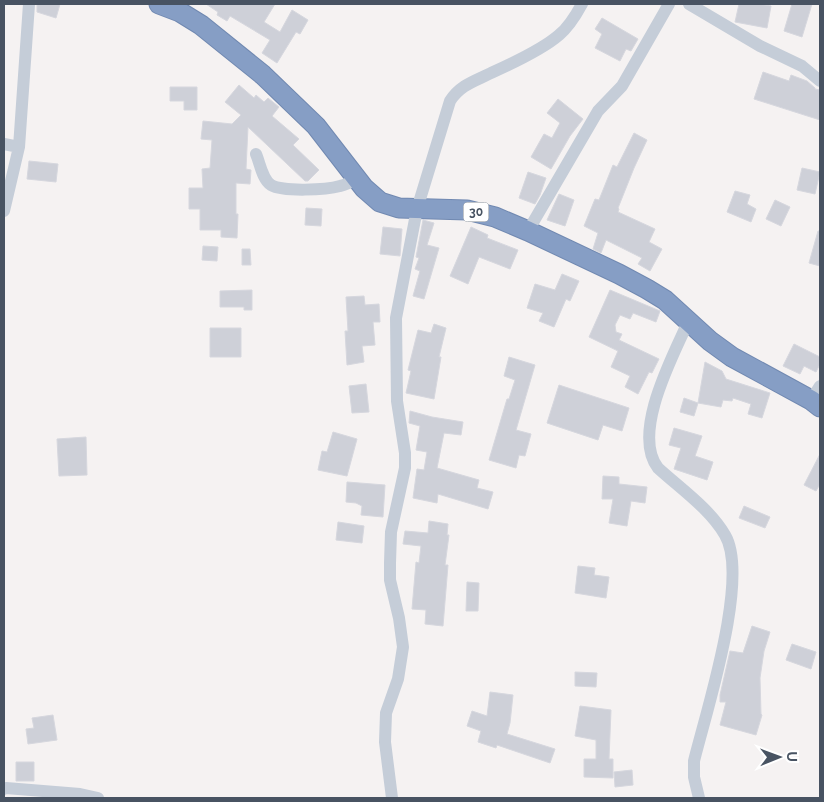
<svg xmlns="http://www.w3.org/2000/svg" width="824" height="802" font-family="Raleway,sans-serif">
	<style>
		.building { fill: #ced0d8; stroke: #d6d7de }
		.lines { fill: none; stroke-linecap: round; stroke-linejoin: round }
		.highway-casing { stroke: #7189b1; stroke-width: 21 }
		.minor { stroke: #c5cdd8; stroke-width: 12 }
		.highway { stroke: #869ec5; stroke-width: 19 }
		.labels { text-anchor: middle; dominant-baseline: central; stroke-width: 4; stroke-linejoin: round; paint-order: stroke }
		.shield { fill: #fff; stroke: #7f8791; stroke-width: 1 }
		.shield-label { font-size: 12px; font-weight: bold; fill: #485362 }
	</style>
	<rect width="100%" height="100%" fill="#f5f2f2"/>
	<path class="building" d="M37 4H60L56 18 37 12Z
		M206 4H275L264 22 280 32 292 10 308 20 300 34 296 32 277 63 262 53 270 40 230 16 227 21 217 15 218 12Z
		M739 4H759L771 6 767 28 735 22Z
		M792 4H812L802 37 784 31Z
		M602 18 638 39 631 51 626 49 620 61 595 48 602 34 595 29Z
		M763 72 789 81 791 75 807 81 815 88V89L820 90V120L754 99Z
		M239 85 254 98 256 95 264 102 268 98 279 107 272 116 299 139 293 145 319 170 308 181H305L248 127 246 169 251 170 250 184 236 183V214H238L237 238 221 237V230H200V209H189V188H203L202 169 210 168 212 140 201 139 203 121 232 124 241 115 225 102Z
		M170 87H197V110H184V101H170Z
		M558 99 583 119 570 136 551 169 531 157 544 134 552 138 560 123 547 113Z
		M634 133 647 140 634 168 618 208 619 209 618 212 655 229 649 242 662 249 650 271 638 264 642 258 606 240 601 253 593 249 598 233 584 226 595 199 599 200 613 165 617 167Z
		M29 161 58 164 56 182 27 179Z
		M802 168 820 172 815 194 797 190Z
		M528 172 546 178 540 195 535 204 519 198Z
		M735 191 750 195 747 204 756 209 751 222 727 212Z
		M559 194 574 200 565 226 547 220Z
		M775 200 790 207 781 226 766 219Z
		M306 208 322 209 321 226 305 225Z
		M423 220 434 223 427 245 439 248 424 299 413 296 420 271 415 269 419 258 416 257Z
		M383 227 402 229 400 256 380 254Z
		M471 227 488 235 487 238 518 250 510 269 479 257 468 284 450 276Z
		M818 231H820V266L809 263Z
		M203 246 218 247 217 261 202 260Z
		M242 249H250L251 265H242Z
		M562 274 579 281 570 301 566 299 554 327 539 321 543 313 527 308 535 284 555 290Z
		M252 290V310H244V307H220V291Z
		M610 290 660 311 656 322 633 313 630 319 620 315 615 325 616 332 622 334 619 340 659 359 652 373 649 372 638 394 625 387 630 376 611 367 618 351 589 337Z
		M364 296 365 305 379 304 380 322H373L375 345 362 346 364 362 347 365 345 331H348L346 297Z
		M434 324 446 328 439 357H441L434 399 406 393 411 371 408 370 418 330 431 333Z
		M210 328H241V357H210Z
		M794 344 820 357V364L816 372 804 366 800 374 783 366Z
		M509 357 535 365 516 430 531 434 525 456 519 455 516 468 489 460 507 399H509L515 380 504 376Z
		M705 362 722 371 726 379 770 393 762 418 748 414 751 404 733 398 732 401 723 400 721 407 698 403Z
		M366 384 369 412 352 413 349 386Z
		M559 385 629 408 622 431 603 425 598 440 547 423Z
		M684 398 698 403 694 416 680 412Z
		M410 411 432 417 463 422 461 435 444 433 437 468 479 480 477 488 493 492 488 509 438 494 437 503 413 498 417 469 424 470 427 452 416 450 420 426 409 423Z
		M674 428 702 436 695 456 713 462 707 480 674 469 681 448 669 445Z
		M333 432 357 439 347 476 318 470 322 451 327 452Z
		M86 437 87 475 59 476 57 439Z
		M820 454V484L816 491 804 485Z
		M603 476 619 477V484L647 487 645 503 631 501 627 526 609 523 613 499H602Z
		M347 482 385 485 383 517 361 515 362 506 356 503 346 502Z
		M744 506 770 517 765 528 739 518Z
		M429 521 448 524 447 535H449L445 565H448L443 626 425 624 426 610 412 609 416 562 419 563 421 546 403 544 405 531 428 533Z
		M338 522 364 526 362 543 336 540Z
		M578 566 595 568 594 575 609 577 606 598 575 593Z
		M467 582 479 583 478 611H466Z
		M752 626 770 632 764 651 760 678 761 714 762 715 756 735 720 725 726 702H720V695L730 651 743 653Z
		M792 644 816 652 811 669 786 660Z
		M575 672 597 673 596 687 575 686Z
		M490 692 513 695 510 723 507 734 555 749 550 763 497 745 496 748 478 742 481 731 467 726 472 711 487 716Z
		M580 706 611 710 609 759H613V778L584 777V759H596V740L575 736Z
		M53 715 57 740 28 744 26 729 34 728 32 718Z
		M16 762H34V781H16Z
		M632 770 633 785 615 787 614 772Z"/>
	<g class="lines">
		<g class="highway-casing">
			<path id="highway" d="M159 4 180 12 201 25 263 75 316 126 364 188 380 202 399 208 467 210 495 217 528 231 619 274 647 289 665 300 710 341 732 357 811 400 820 407"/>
		</g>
		<path class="minor" d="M689 4 760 46 802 66 820 81
			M4 144 19 147
			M256 154C260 163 262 179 271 185 283 192 326 190 340 186 346 185 351 182 357 178
			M4 211 19 147 29 4
			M528 231 598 111 622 86 669 4
			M689 320C673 356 631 433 658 468 681 489 710 509 725 535 750 577 706 712 694 761V777L699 798
			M811 400 820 386
			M4 789 6 788 80 794 98 798
			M392 798 385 742 386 713 398 679 403 647 399 618 390 580V563L391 532 405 468V453L397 401 396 318 417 209 450 101C460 85 475 81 491 73 511 64 543 49 559 35 569 27 576 15 582 4"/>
		<use href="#highway" class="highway"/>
	</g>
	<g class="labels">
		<rect class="shield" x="463.5" y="202.5" width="25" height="19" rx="4"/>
		<g class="shield-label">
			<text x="476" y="212">30</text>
		</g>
	</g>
	<rect width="824" height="802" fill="none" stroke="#485362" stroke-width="10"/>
	<g transform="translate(779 757) rotate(89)" stroke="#ffffff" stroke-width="4" paint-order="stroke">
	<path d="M0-4L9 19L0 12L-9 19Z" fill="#485362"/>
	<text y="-8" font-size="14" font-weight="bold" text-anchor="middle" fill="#485362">U</text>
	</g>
</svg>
